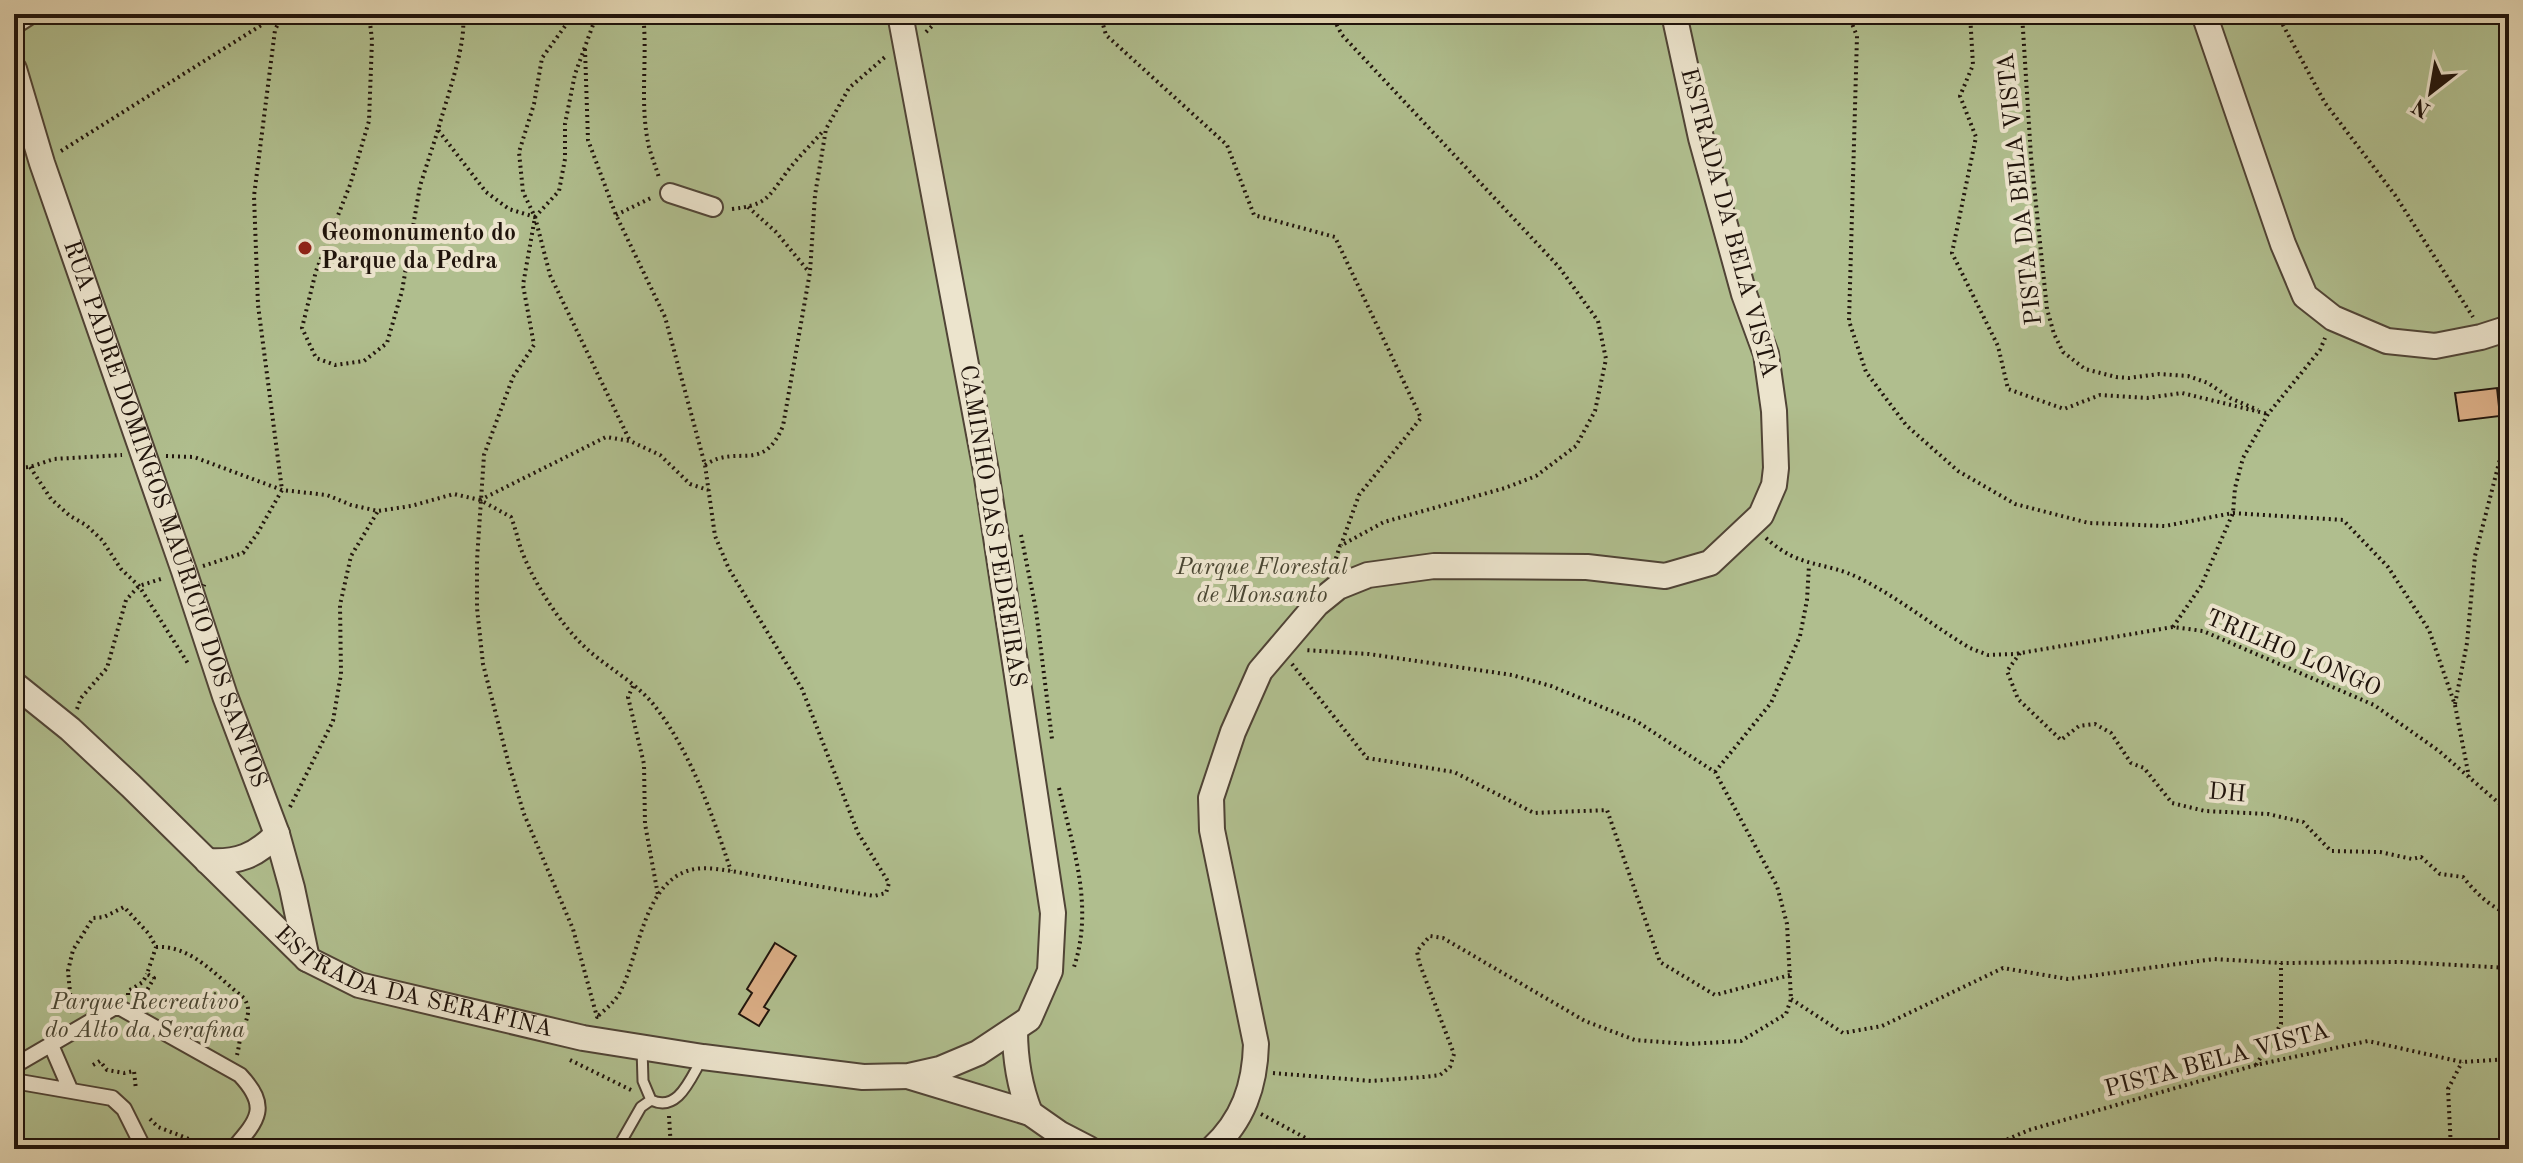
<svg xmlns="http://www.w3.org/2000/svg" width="2523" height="1163" font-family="'Old Standard TT',serif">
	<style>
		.green { fill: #b0be8e; stroke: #68694d; stroke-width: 2 }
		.building { fill: #dbae86; stroke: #20140c; stroke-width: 2 }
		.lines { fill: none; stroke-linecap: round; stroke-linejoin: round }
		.service-casing { stroke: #504436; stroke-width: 13 }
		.pedestrian-casing { stroke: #504436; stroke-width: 18 }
		.minor-casing { stroke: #504436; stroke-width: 22 }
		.tertiary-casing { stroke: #504436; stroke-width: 28 }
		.path { stroke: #20140c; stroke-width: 4; stroke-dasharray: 2 4; stroke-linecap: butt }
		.service { stroke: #ece4cd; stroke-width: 9 }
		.pedestrian { stroke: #ece4cd; stroke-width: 14 }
		.minor { stroke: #ece4cd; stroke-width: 18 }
		.tertiary { stroke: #ece4cd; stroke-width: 24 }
		.poi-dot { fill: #8f2418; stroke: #ece4cd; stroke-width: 3 }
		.labels { text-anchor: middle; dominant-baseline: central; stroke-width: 8; stroke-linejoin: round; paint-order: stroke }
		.street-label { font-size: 24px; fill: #20140c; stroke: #ece4cd }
		.poi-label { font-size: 24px; font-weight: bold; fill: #20140c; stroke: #ece4cd; text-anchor: start }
		.park-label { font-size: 24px; font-style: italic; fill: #4b4733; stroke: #ece4cd }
	</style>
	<rect width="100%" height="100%" fill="#e2d5b2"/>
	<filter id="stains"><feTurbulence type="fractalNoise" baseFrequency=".0025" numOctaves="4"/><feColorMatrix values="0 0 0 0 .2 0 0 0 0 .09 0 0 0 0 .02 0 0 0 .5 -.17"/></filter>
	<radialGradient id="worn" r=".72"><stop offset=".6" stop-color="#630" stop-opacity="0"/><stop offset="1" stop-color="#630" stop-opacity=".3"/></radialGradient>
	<path class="green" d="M14 14H2509V1149H14Z"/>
	<path class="building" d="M2497 388 2500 416 2459 421 2455 393Z
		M775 943 796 956 764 1007 769 1010 759 1026 739 1014 752 993 747 989Z"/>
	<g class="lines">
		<g class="service-casing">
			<path id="service" d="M642 1048 643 1081 651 1100C678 1113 690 1079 702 1059
				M617 1149 641 1107 651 1100"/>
		</g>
		<g class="pedestrian-casing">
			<path id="pedestrian" d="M51 1045 70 1089
				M14 1066 117 1006 240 1075C270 1107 258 1120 233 1149
				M14 1081 112 1098 124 1109 144 1149"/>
		</g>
		<g class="minor-casing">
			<path id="minor" d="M14 25 31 14
				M670 193 713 207"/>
		</g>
		<g class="tertiary-casing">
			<g id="tertiary">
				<path d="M2204 14 2283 244 2305 296 2333 318 2387 341 2435 346 2481 337 2509 328"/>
				<path id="s1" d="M14 69 42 163 184 571 225 696 277 834 292 888 307 959"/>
				<path id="s2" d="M14 684 70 729 131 786 307 959 359 985 583 1038 703 1057 863 1077 909 1076 940 1069 978 1053 1029 1019 1050 971 1053 913 986 471 900 14"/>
				<path d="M207 861C237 863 256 856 277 834"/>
				<path d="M1015 1030C1015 1060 1019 1085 1030 1113"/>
				<path d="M911 1077 1030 1113 1060 1134 1089 1149"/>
				<path d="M1212 1149C1243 1120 1255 1086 1256 1044L1212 830 1211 798 1233 732 1260 671 1317 604 1338 587 1368 575 1434 566 1587 567 1665 576 1710 563 1761 515 1774 485 1776 468 1774 411 1766 354 1744 294 1701 138 1674 14"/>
			</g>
		</g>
		<path class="path" d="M369 14 372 40 369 121 350 185 316 271 302 328 316 358 335 365 364 361 387 343 402 291 420 186 438 130
			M462 14C469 38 445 103 438 130L486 192 509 209 535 217
			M578 14 568 22 542 58 534 104 519 152 523 192 535 217 550 275 630 441
			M597 14 575 74 565 124V159L559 191 535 217 523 285 534 345 513 377 484 455 477 560V608L483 664 509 765 524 814 573 929 597 1017H599
			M643 14C648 58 639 104 649 147 652 158 656 167 659 178
			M1100 14 1106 35 1227 145 1254 215 1335 237 1421 418 1359 495 1341 545
			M1331 14 1342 35 1559 267 1598 321 1606 359 1595 411 1576 446 1536 476 1505 488 1384 522 1340 546 1334 564
			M1848 14 1857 36 1849 321 1866 372 1906 425 1958 471 2015 504 2089 523 2165 526 2233 513 2343 520 2388 567 2429 630 2455 705 2469 777
			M1970 14 1973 65 1960 96 1976 137 1952 253 1998 346 2008 389 2064 409 2100 395 2147 398 2182 393 2268 414
			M2022 14 2031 157 2047 309 2054 334 2063 352 2085 369 2116 377 2129 378 2159 374 2188 376 2208 383 2230 398 2258 410
			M2277 14 2325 103 2395 195 2473 317
			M2489 14 2509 28
			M926 32 944 14
			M585 49 588 140 616 215 665 317 705 465 715 536 729 569 802 689 858 833 889 883 886 893 874 896 731 871C717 869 701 866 687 871 644 886 639 953 622 988 617 1000 608 1007 598 1016
			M61 151 279 14
			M748 207 776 232 809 272
			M732 209C766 205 767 199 786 173 797 158 812 144 824 130
			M616 215 653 197
			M166 456 194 457 282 490 327 495 351 505 378 511 411 506 454 494 480 500 511 517C515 527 517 536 520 546 531 579 561 626 587 649 609 669 639 684 657 709 692 755 713 817 731 871
			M705 465C738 443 762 475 783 426L810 272 815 195 826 129 849 88 885 57
			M30 467 51 499 70 516 86 525 102 540 121 569 139 586 189 665
			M14 468 30 467 54 459 122 455
			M480 500 606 437 630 441 660 455 690 484 708 490
			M1021 535 1036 610 1052 739
			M1766 538C1801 570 1824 560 1861 579 1899 598 1933 626 1970 648L1988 655 2015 654 2173 627 2203 631 2374 705 2439 751 2509 812
			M203 566 243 553 257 534 282 490 258 305 254 196 275 30 283 14
			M2173 627 2201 586 2233 513 2235 488 2243 458 2268 414 2320 350 2325 338
			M2020 653 2007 671 2018 699 2061 740 2079 726 2095 724 2111 733 2131 763 2144 768 2172 803 2205 811 2268 814 2303 822 2331 851 2380 852 2412 859 2421 857 2440 874 2463 877C2475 892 2491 908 2509 914
			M1292 664 1367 758 1454 772 1534 813 1607 810 1660 962 1715 995 1790 975
			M633 686 628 697 644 764 645 824 658 895
			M2455 704 2467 643 2475 556 2509 424
			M77 709 81 698 107 668 126 600 139 586 164 578
			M1715 772 1771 703 1800 636 1807 600 1809 565
			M1059 788C1073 848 1094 906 1074 967
			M290 807 333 721 341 674 340 605 351 556 378 511
			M156 947C192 945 217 977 244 998 253 1012 245 1021 241 1035 239 1042 239 1048 237 1055
			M128 995V991L143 982 147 974
			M1791 999 1843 1033 1882 1026 2003 968 2068 979 2214 959 2281 963 2402 962 2509 968
			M72 1013 68 971 73 950 93 918 104 917 124 907 149 934 156 947 147 974 154 978 142 999
			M570 1060 631 1090
			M93 1065 100 1061 107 1070 124 1073 134 1071 136 1090
			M2256 1065 2281 1024V963
			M1273 1073 1371 1081 1424 1077 1440 1075 1450 1067 1454 1054 1419 962 1417 951 1430 936 1443 938 1585 1021 1635 1040 1688 1044 1741 1041 1786 1014 1791 999 1787 924 1777 886 1715 772 1636 721 1551 686 1512 675 1369 654 1305 650
			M1261 1114 1326 1149
			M669 1116 671 1149
			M150 1119 158 1127 215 1149
			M1985 1149 2029 1130 2256 1065 2368 1041 2462 1062 2509 1059
			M2451 1149 2448 1089 2462 1062"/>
		<use href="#service" class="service"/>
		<use href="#pedestrian" class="pedestrian"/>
		<use href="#minor" class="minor"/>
		<use href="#tertiary" class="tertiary"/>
	</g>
	<circle class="poi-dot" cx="305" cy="248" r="8"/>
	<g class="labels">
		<g class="street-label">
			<text transform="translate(2021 189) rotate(-96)">PISTA DA BELA VISTA</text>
			<text transform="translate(1728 223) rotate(75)">ESTRADA DA BELA VISTA</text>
			<text stroke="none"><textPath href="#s1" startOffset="470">RUA PADRE DOMINGOS MAURÍCIO DOS SANTOS</textPath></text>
			<text transform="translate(992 526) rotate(81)">CAMINHO DAS PEDREIRAS</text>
			<text transform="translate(2293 654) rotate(23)">TRILHO LONGO</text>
			<text transform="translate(2227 794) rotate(5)">DH</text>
			<text stroke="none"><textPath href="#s2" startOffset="510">ESTRADA DA SERAFINA</textPath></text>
			<text transform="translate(2217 1061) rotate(-15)">PISTA BELA VISTA</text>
		</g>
		<g class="poi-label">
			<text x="321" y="234">Geomonumento do<tspan x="321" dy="28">Parque da Pedra</tspan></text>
		</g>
		<g class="park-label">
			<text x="1262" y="568">Parque Florestal<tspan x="1262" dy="28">de Monsanto</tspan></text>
			<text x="145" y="1003">Parque Recreativo<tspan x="145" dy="28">do Alto da Serafina</tspan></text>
		</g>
	</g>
	<rect width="2523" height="1163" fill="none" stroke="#e2d5b2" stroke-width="48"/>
	<rect x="16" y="16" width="2491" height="1131" fill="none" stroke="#20140c" stroke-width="4"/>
	<rect x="24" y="24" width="2475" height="1115" fill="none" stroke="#20140c" stroke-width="2"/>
	<g transform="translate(2431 92) rotate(211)" stroke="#ece4cd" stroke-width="6" paint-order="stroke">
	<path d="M0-6L14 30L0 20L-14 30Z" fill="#20140c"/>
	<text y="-12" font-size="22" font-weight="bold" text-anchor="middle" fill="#20140c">N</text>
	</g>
	<rect width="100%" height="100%" filter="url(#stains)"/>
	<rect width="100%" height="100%" fill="url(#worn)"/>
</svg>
